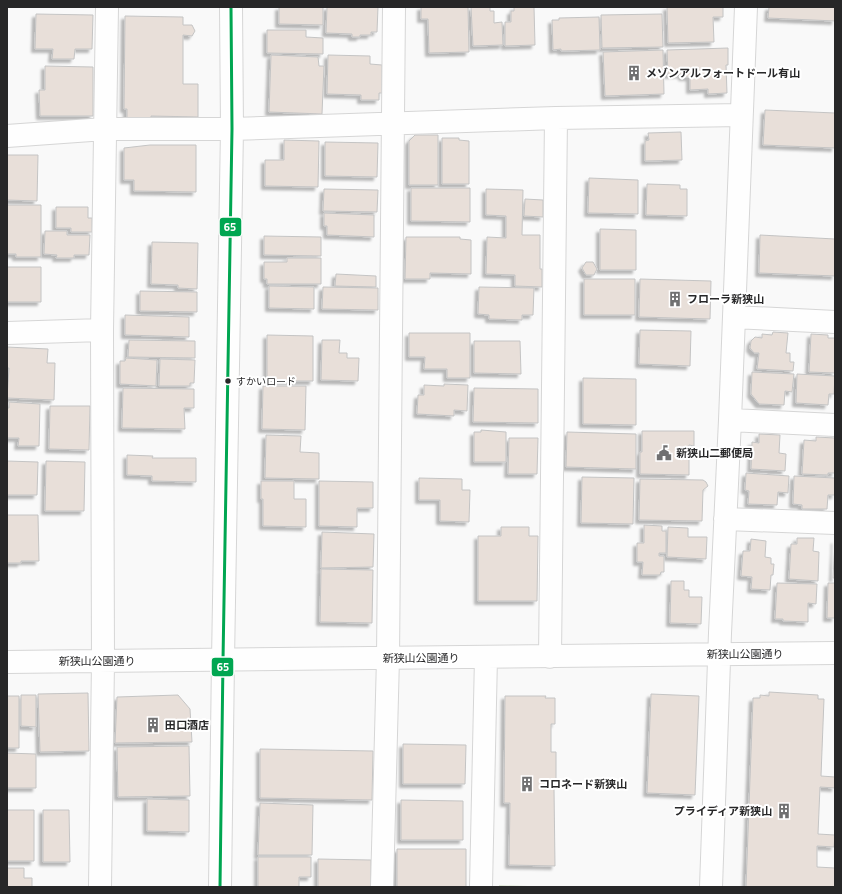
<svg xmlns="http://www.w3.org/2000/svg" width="842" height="894" font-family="'Titillium Web','Noto Sans JP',sans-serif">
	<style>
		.green { fill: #dfe8d6 }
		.building { fill: #e8dfd9; stroke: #c4c4c4; filter: url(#shadow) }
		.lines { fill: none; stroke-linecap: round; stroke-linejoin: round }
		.minor-casing { stroke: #d6d6d6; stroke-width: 24 }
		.minor { stroke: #fefefe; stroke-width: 22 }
		.bus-1-casing { stroke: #fff; stroke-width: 6 }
		.bus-1 { stroke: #00a651; stroke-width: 3 }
		.bus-dot { fill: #272728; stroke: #fff; stroke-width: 1.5 }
		.labels { text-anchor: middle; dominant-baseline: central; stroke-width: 4; stroke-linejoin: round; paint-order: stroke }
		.bus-label { font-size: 10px; fill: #272728; stroke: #fff; text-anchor: start }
		.poi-label { font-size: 11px; font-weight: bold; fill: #272728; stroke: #fff; text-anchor: start }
		.street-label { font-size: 11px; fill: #272728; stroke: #fff }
		.line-badge { stroke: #fff; stroke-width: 1.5 }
		.badge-label { font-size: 11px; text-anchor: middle; font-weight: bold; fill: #fff }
	</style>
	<defs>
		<filter id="shadow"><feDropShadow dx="-3.5" dy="3.5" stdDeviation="1" flood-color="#0004"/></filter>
	</defs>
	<rect width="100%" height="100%" fill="#f9f9f9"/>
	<path class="green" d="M499 885 555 887H499Z"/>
	<path class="building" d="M279 7H323V25L279 24Z
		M327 7H378L377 32H371V35H360V37H352V34L326 33Z
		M421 7H468L469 52 429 53 428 19H421Z
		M471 7H490V11H494V23L502 22 503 45 473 46Z
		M514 7H534L535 45 505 46V22H511V11H514Z
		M667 7H723V17H713L714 42 668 43Z
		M769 7H835V21L768 18Z
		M36 14 93 15 92 49H75L74 59H52L53 49H35Z
		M662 14 663 47 602 48 601 15Z
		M125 16 183 17V25H192L195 31 192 36 183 35V84H198V117L151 116V119L127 118V109H124Z
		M599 17 600 50 561 51V49L553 50 552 20H559V18Z
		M267 30H306V37L323 38V54L267 53Z
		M728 48V65H726L727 93 708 94V89L690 90V77H682V74L668 75 667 50Z
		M663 50 664 94 605 96 603 52Z
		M271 55 318 57 319 66H324L322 114 269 112Z
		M328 55 370 56V64L382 65V93H379V100H361V95L327 94Z
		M45 66 93 67V116H40L39 90H45Z
		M765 110 835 113V148L763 145Z
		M681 132 682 160 645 161V141L649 140 648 133Z
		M415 135H438V185H409V141Z
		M442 138H459V140L469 141V184H442Z
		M284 140 319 141 318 187 265 186V160H284Z
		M325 142 378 143 377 177 325 176Z
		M150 145H196V192L134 191V180H124V148Z
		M7 155H38L37 201 7 200Z
		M589 178 638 180V214L588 213Z
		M647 184 680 185V189H687V216L646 215Z
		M411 188H470V222L411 221Z
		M324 189 378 190 377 212 323 211Z
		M486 189 523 190 522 235H540V269H542V287L515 286V275L486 274 487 237 506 238V216L486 215Z
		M525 199 543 200V217L524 216Z
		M7 205H41V257H16V254H7Z
		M56 207H88V218H92V232H71V228H56Z
		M324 213 374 215V237L327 235V226H324Z
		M600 229 636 230V270H600Z
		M45 231H67V235H90L89 255H74V258H56L57 255 44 254Z
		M760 235 835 239V276L759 273Z
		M264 236 321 237V256L264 255Z
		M406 237H460V239L471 240V274L430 273V279H405Z
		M152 242 198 243 197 289 178 288V285L151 284Z
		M287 258H321V284H267V279H264V262H287Z
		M586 262H593L597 269 594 275H586L582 268Z
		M7 267H41V302H7Z
		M336 274 376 276V287L335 286Z
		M584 279H635V315H584Z
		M640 279 711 281 710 319 639 317Z
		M269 286 314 287V309L269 308Z
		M323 287 378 288V310L322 309Z
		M479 287 534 288 533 315H522V320L489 319V315L478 314Z
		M140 291 197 292V312L140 311Z
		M125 315 189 317V337L125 335Z
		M640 330 691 331 690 366 639 364Z
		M773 332 788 333 786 353H790V362H794L793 371 757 369 759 353H754L750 348 751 341 755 337 762 338V334L772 335Z
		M409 333H470V378H447V369H424L425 357H409Z
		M811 334 828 335V338H835V373L809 372Z
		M267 335 313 336V381H267Z
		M129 340 195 341V358L128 357Z
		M322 340H340L339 353H347V358H359L358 381 321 380Z
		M474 341H520L521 374 474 373Z
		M7 347 48 349 47 363H55L54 400 7 398 9 368H7Z
		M126 358 157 360 156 386 120 384V361H125Z
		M160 359 195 360 194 383H190V386H159Z
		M752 372 794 374 792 392 785 391 784 405 759 404 751 394Z
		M797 374 835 376 834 394H829L828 405 796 403Z
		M583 378 636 379V425L583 424Z
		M444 384 468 385 467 411 454 410V416L417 414 418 395H424V385L444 386Z
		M263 386H306L305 430 262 429Z
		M123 388 194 389V408H184L185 429 122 428Z
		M474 388 538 389V423L473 422Z
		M9 402 40 404 39 446H18L19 438H7V408H9Z
		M50 406H90L89 450 49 449Z
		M481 430 506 432V462H474V432H481Z
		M642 431H694V446L689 445V475L640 474V452H642Z
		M567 432 636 434V469L566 467Z
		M759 434 780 435 779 453 786 454 785 471 751 469 752 442 759 443Z
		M266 435 301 436 300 452 319 453V479L265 478Z
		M816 437 835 438V473H828V475L802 474 804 440 816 441Z
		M509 438H538L537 474H508Z
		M127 455 153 456 152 458H196V482L152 481V476L127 475Z
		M7 461 38 462 37 495H7Z
		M46 461 85 462 84 511H45Z
		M746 473 789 476 788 493 778 492 777 505 748 504 749 491 745 490Z
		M794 476 835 478V495H828L827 509H802V505L793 504Z
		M582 477 634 478 633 524 581 523Z
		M419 478 462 479V490H470L469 522 440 521V500H419Z
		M640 479 703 480 706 482 708 486 703 490 702 521 639 520Z
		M261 481H294V499H306V527L263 526V499H261Z
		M319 481 373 482V508H357V527L319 526Z
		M7 515H38L39 561H21V563H7Z
		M644 525 662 526V531H666V553H659V556H664V572H661L660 575H642L643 562H637V543H644Z
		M501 527H529V536H538L537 601H478V536H501Z
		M668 527 688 528V537H707L706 559 667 557Z
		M322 532 374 534 373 567 321 568Z
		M797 538H814L813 551 819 552 818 581 789 579 791 544H797Z
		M751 539 766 541 765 557 771 558V564H774L773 575H771L770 590 751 589 752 577 741 576 743 551H750Z
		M835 540V578H833Z
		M321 569 373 570 372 623 320 622Z
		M671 581H684V590H689V597H702L701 624 670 623Z
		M777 583 817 584 816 604 808 603V622L783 621V619H775Z
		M828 583H835V618H827Z
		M769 692 818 695V699H824L821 776 835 777V788L820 787 818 834 835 835 834 847 817 846V867L835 868V887H746L753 698H760V695L769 696Z
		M88 693 89 751 40 752 38 694Z
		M651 694 699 696 695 795 647 793Z
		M21 695H36V727L21 726Z
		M178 695 190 709 192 742 115 743 117 697Z
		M7 696H19V748H7Z
		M505 696H546L545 698H555V724H551V752H556V779H550V789H554L555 866 509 865 510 803H504Z
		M403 744 466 745 465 784H403Z
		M189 746 190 796 118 797 117 747Z
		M260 749 373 751 372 800 260 798Z
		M7 753 36 754V788H7Z
		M147 799 189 800V832L147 831Z
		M401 800 463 801V840H401Z
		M260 803 313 805 312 855H258Z
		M7 810H34V861H7Z
		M43 810H69L70 862H43Z
		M397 849H466V887H397Z
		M258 857H311V877H299V887H258Z
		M318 859 371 860V887H318Z
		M7 868H24V878H32V887H7Z"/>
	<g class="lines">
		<g class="minor-casing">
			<path id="minor" d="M7 136 105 129H232L556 118 741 115
				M734 317 835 322
				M7 333 102 330
				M730 420 835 425
				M725 519 835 523
				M550 657 556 118
				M7 662 835 653
				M100 887 103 661 102 330 107 7
				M220 887 223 660 232 129 231 7
				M382 887 388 658 394 7
				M481 887 486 657
				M711 887 720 633 730 420 746 7"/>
		</g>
		<use href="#minor" class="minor"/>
		<g class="bus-1-casing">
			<path id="bus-1" d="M220 887 223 660 232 129 231 7"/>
		</g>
		<use href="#bus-1" class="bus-1"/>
	</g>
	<defs>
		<g id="building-bare" transform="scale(1.2)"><path d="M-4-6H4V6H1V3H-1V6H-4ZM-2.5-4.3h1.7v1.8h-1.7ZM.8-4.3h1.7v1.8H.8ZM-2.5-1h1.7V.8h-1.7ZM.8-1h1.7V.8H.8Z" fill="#707071" stroke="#fff" stroke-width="2.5" paint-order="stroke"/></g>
		<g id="civic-bare" transform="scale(1.2)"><path d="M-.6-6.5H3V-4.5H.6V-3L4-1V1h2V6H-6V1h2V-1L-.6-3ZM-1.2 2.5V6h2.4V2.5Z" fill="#707071" stroke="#fff" stroke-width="2.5" paint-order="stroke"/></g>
	</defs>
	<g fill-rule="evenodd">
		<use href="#building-bare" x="634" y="73"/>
		<use href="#building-bare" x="675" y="299"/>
		<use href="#civic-bare" x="664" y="453"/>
		<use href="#building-bare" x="153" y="725"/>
		<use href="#building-bare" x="527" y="784"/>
		<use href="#building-bare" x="784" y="811"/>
	</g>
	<circle class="bus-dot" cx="228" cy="381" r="3.5"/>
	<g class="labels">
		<g class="bus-label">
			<text x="236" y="381">すかいロード</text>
		</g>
		<g class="poi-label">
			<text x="646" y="73">メゾンアルフォートドール有山</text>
			<text x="687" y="299">フローラ新狭山</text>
			<text x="676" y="453">新狭山二郵便局</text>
			<text x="165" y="725">田口酒店</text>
			<text x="539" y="784">コロネード新狭山</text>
			<text x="772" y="811" text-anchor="end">プライディア新狭山</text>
		</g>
		<g class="street-label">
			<text x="745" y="654">新狭山公園通り</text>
			<text x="421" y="658">新狭山公園通り</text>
			<text x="97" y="661">新狭山公園通り</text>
		</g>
	</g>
	<g class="line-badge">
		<rect x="219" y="217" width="23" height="20" rx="4" fill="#00a651"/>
		<rect x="211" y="657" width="23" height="20" rx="4" fill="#00a651"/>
	</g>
	<g class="badge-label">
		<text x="230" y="231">65</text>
		<text x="223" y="671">65</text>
	</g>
	<rect width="842" height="894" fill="none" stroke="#272728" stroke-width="16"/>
</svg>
